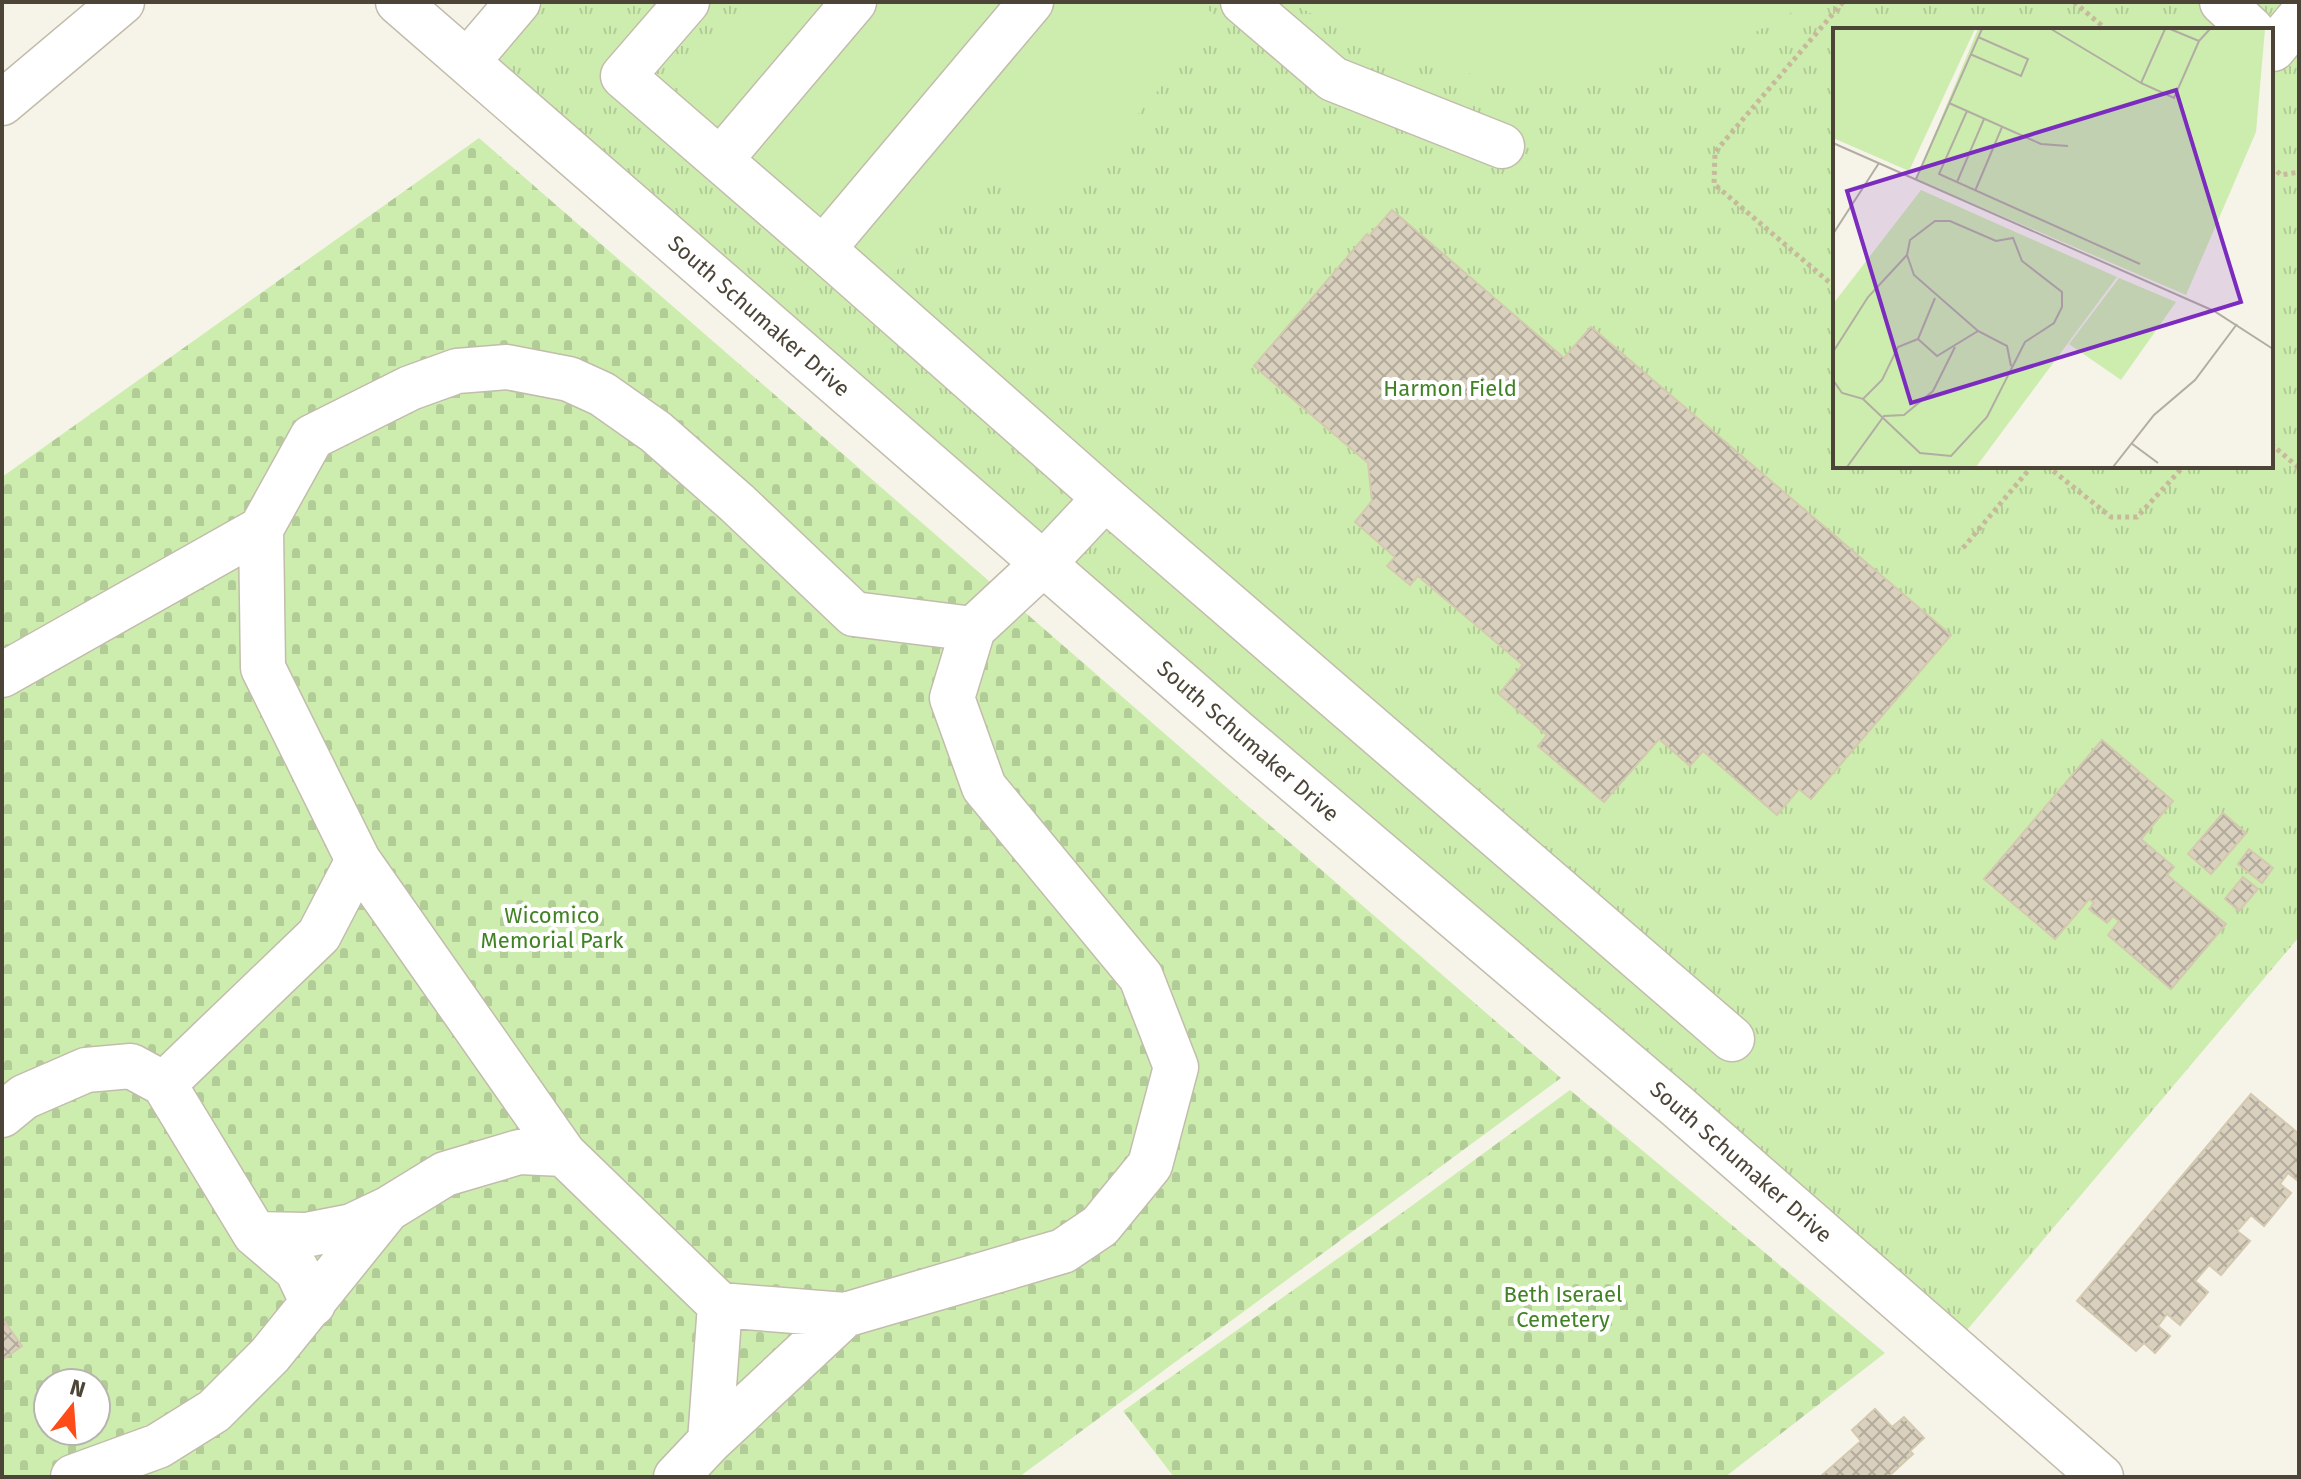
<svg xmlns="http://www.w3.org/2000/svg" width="2301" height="1479" font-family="'Fira Sans',sans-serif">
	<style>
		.cemetery { fill: url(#cemetery-stones); fill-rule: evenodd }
		.park { fill: url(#park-tufts); fill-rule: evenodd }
		.pitch { fill: #cdedaf }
		.building { fill: url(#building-cross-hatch); stroke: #d4c9b0; stroke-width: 2 }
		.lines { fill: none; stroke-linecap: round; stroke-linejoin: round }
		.minor-casing { stroke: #c2bcab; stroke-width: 47 }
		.path { stroke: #c6ba9b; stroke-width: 5; stroke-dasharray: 4 4; stroke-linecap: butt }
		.minor { stroke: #fff; stroke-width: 44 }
		.labels { text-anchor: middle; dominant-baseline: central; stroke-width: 8; stroke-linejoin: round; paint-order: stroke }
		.street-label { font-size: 22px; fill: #4b4437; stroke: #fff }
		.park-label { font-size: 22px; fill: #418324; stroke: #fff }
		.inset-road { fill: none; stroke: #b2ada2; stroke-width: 2 }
		.view { fill: #7b2cbf; fill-opacity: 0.15; stroke: #7b2cbf; stroke-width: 4 }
		.inset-edge { fill: none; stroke: #4b4437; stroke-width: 4 }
	</style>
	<defs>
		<pattern id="cemetery-stones" width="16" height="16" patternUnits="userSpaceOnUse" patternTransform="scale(2)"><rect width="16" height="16" fill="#cdedaf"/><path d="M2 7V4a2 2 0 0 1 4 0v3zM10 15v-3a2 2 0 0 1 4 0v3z" fill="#b2cc97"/></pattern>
		<pattern id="park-tufts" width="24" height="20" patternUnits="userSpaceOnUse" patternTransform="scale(2)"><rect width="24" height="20" fill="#cdedaf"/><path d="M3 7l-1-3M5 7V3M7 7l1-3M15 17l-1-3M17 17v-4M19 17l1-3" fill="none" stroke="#b2cc97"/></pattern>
		<pattern id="building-cross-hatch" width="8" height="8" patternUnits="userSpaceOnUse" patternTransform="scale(2)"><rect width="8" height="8" fill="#d9d0be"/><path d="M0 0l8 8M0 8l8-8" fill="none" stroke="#b2aa9b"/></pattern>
	</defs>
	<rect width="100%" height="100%" fill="#f6f3e9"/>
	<path class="cemetery" d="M479 138 1561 1078 1019 1477H2V477ZM48 1383H96V1431H48Z
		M1570 1090 1885 1353 1725 1477H1174L1123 1411 1406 1210Z"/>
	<path class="park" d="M516 2H2299V937L1967 1330 467 62ZM1835 30H2271V466H1835Z"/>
	<path class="pitch" d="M754 2H1199L1219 19 1044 224 982 172 881 289 665 105Z
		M1293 2H1808C1653 104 1446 108 1293 2Z"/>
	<path class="building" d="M1392 210 1564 358 1591 327 1951 635 1811 799 1799 789 1777 815 1703 751 1690 766 1659 739 1604 802 1538 746 1547 735 1499 694 1523 665 1418 576 1410 585 1387 566 1395 557 1355 522 1372 501 1368 463 1254 366 1367 234 1369 236Z
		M2102 740 2173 801 2141 839 2174 867 2167 875 2226 924 2171 989 2108 935 2119 921 2113 916 2107 923 2089 909 2094 903 2089 899 2055 939 1984 879Z
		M2223 813 2246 833 2211 874 2188 854Z
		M2249 849 2273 868 2262 883 2238 864Z
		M2243 877 2258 889 2239 911 2225 899Z
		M2251 1094 2299 1134V1182L2288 1173 2280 1184 2291 1193 2264 1226 2251 1215 2237 1231 2250 1241 2221 1275 2209 1265 2195 1281 2208 1292 2180 1325 2167 1314 2158 1326 2170 1336 2155 1353 2144 1343 2136 1351 2077 1301Z
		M5 1322 22 1346 2 1360V1325Z
		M1875 1409 1892 1427 1904 1417 1924 1438 1910 1451 1913 1454 1888 1477H1820L1861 1441 1852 1430Z"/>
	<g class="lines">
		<g class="minor-casing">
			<path id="minor" d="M398 2 1238 733 1677 1106 2101 1477
				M687 2 623 76 823 249 1105 498 1732 1039
				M1243 2 1333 79 1502 146
				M2222 2 2252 30
				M2271 47 2273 49 2299 18
				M467 62 518 2
				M2 103 122 2
				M720 160 854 2
				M823 249 1031 2
				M973 629 1044 563 1105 498
				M2 675 261 529
				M358 860 319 935 164 1084 255 1234 306 1235 352 1226 388 1209 445 1174 519 1152 564 1154
				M2 1115 24 1097 86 1070 131 1066 164 1084
				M255 1234 297 1270 313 1304
				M720 1305 845 1315
				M73 1477 158 1446 214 1411 270 1355 387 1210
				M676 1477 710 1441 845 1315 1063 1251 1100 1226 1150 1165 1176 1067 1141 977 984 787 952 698 973 629 854 614 737 503 656 432 602 394 569 379 507 367 457 371 410 388 312 437 261 529 263 668 358 860 564 1154 720 1305 710 1441"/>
		</g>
		<path class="path" d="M2074 2 2107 30
			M2271 166 2281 175 2299 172
			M1835 287 1714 184 1715 152 1843 2
			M2271 444 2299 468
			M2047 466 2111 517H2137L2184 466
			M1963 548 2032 466"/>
		<use href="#minor" class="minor"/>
	</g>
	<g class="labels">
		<g class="street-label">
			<text transform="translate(759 316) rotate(41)">South Schumaker Drive</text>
			<text transform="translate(1248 741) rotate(41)">South Schumaker Drive</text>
			<text transform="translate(1741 1162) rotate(41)">South Schumaker Drive</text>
		</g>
		<g class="park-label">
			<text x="1450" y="388">Harmon Field</text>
			<text x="552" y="915">Wicomico<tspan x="552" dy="25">Memorial Park</tspan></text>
			<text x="1563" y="1294">Beth Iserael<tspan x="1563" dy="25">Cemetery</tspan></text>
		</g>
	</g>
	<g transform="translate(1833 28)">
		<rect width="440" height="440" fill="#f6f3e9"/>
		<path d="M0 1H142L76 143 0 110Z" fill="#cdedaf"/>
		<path d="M88 162 284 249 143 439H0V276ZM286 250 343 274 288 352 236 316Z" fill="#cdedaf"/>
		<path d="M145 1H432L423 104 353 267 83 151Z" fill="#cdedaf"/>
		<path d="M218 35 284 64 261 95 229 109 188 101ZM139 91 189 112 173 149 162 145 152 166 114 149Z" fill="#cdedaf"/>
		<path class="inset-road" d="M218 1 308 55M332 1 308 55 341 70 366 13M337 1 366 13 377 1M137 26 188 48 195 31 145 9M116 75 208 116 235 118M134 83 106 146 307 236M0 115 381 283 440 321M83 151 149 1M124 154 151 91M142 163 169 99M0 206 46 135M102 270 85 311 104 328 145 303M0 324 35 269 74 227M0 352 9 365 30 371 49 352 65 319 85 311M30 371 87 425 118 428 154 389 192 314 221 295 229 279V264L189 233 180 210 163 213 117 193H102L77 212 74 227 81 247 145 303 174 318 178 338M298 415 325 435M14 439 51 388 71 387 100 363 122 319M280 439 321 387 362 352 404 296"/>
		<path class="view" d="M343 62 408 274 78 375 14 163Z"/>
		<rect width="440" height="440" class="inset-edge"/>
	</g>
	<rect width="2301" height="1479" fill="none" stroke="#4b4437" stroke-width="8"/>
	<g transform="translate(72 1407) rotate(17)"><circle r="38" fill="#ffffff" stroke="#b7b4af" stroke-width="2"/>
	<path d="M0-6L14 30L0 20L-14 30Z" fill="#ff4b17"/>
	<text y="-12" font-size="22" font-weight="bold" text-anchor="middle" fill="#4b4437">N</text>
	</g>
</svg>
